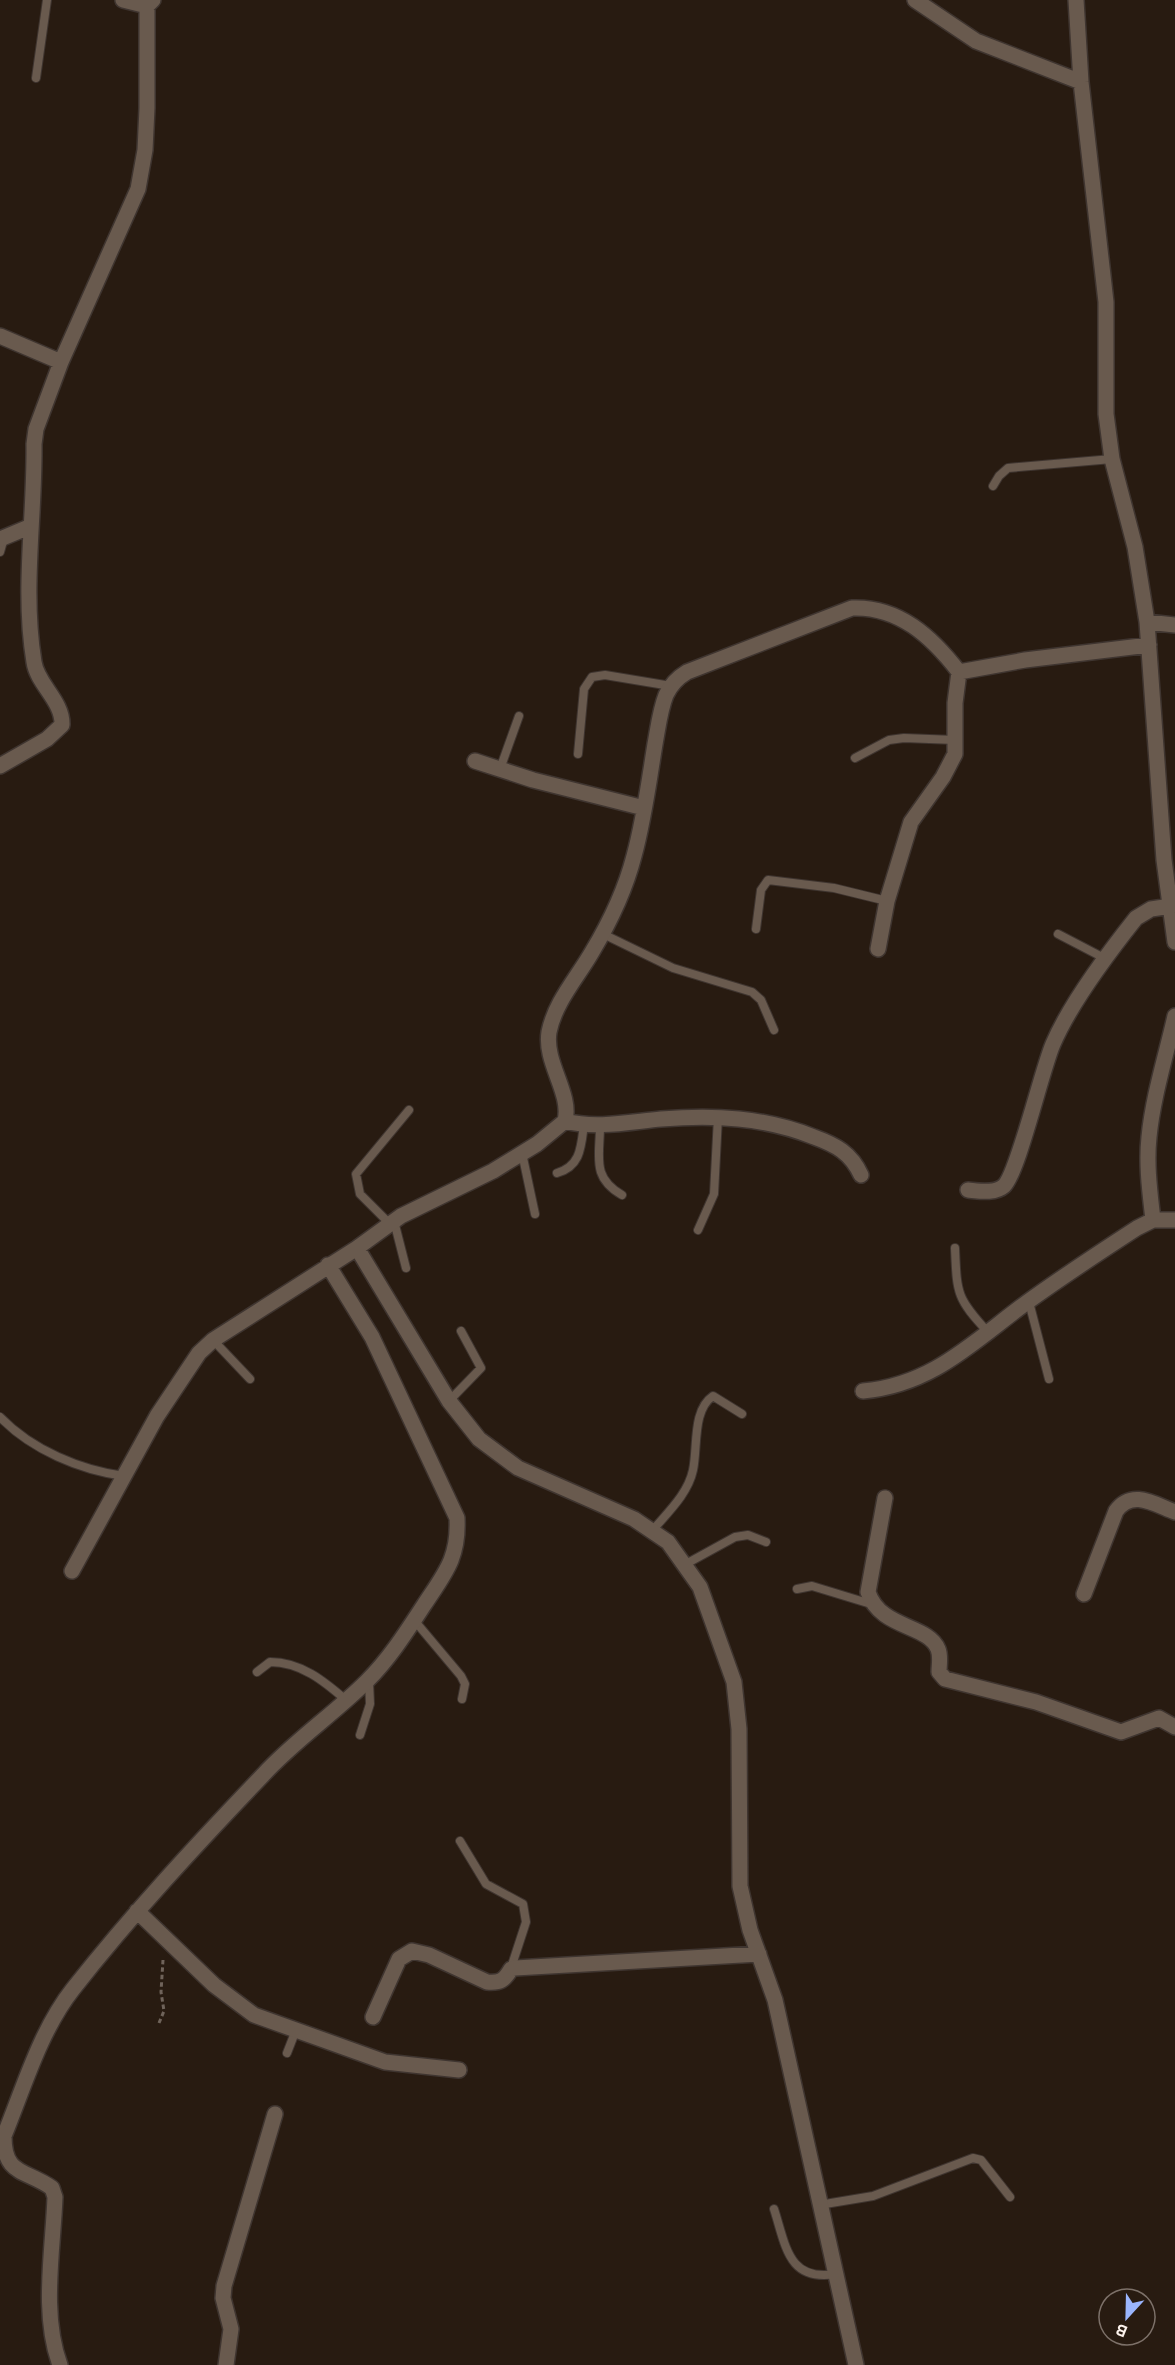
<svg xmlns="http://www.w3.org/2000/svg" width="1175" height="2365" font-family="Overpass,sans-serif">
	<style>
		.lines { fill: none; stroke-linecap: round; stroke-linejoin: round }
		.lane-casing { stroke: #3f3530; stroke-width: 10 }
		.street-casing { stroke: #3f3530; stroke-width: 18 }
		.path { stroke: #6f635a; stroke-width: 3; stroke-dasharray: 4.5 3; stroke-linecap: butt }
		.lane { stroke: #695a4e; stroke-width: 8 }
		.street { stroke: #695a4e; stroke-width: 15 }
	</style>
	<rect width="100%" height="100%" fill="#281b11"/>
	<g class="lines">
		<g class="lane-casing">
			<path id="lane" d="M36 78 47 0
				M993 486 999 476 1008 468 1112 459
				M0 552 4 538
				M578 754 584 689 592 677 605 675 671 686
				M855 758 889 740 904 738 955 740
				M500 769 519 716
				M756 929 761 890 768 880 834 888 887 901
				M603 934 673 968 752 992 761 1000 774 1030
				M1058 934 1106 959
				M600 1125C600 1157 591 1177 622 1195
				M522 1153 535 1214
				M557 1173C581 1166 581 1147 584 1124
				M394 1221 406 1268
				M390 1224 360 1194 356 1174 409 1110
				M698 1230 714 1194 718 1117
				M955 1248C957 1293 956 1298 988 1332
				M1029 1302 1049 1379
				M213 1340 250 1379
				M449 1401 481 1368 461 1331
				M0 1417C32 1450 80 1470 124 1476
				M652 1531C667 1513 688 1494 693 1470 698 1447 692 1410 713 1396L742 1414
				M684 1565 735 1537 748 1535 766 1542
				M797 1589 812 1586 871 1604
				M414 1620 461 1676 465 1684 462 1699
				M257 1672 270 1662C301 1662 324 1681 347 1701
				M360 1735 370 1704 369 1681
				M460 1841 486 1884 523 1904 526 1922 511 1968
				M287 2053 296 2030
				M819 2205 873 2196 973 2158 981 2160 1010 2197
				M774 2209C786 2246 788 2282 836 2274"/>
		</g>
		<g class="street-casing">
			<path id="street" d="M123 0 147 6
				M915 0 976 41 1081 82
				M1076 0 1081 82 1106 302V414L1112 459 1135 547 1147 622 1164 860 1175 942
				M0 336 61 362
				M0 539 29 527
				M1147 622 1175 625
				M959 672 1025 660 1149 645
				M475 761 533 780 644 808
				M0 766 47 739 62 725C63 701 37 684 34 662 22 589 35 517 34 444L36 429 61 362 138 189 145 150 147 108V6L153 0
				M565 1121C596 1129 629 1122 661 1119 714 1115 764 1117 814 1137 836 1145 851 1153 861 1175
				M968 1190C979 1191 995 1194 1004 1186 1018 1173 1042 1069 1053 1044 1070 1004 1109 952 1136 918L1151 909 1171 906
				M1153 1220C1150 1193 1146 1165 1149 1137 1153 1096 1166 1056 1175 1016
				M357 1248 449 1401 479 1439 518 1468 634 1519 668 1542 700 1587 734 1682 739 1729 740 1886 750 1930 775 2000 856 2365
				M863 1391C932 1385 973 1342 1026 1303 1062 1277 1100 1252 1137 1228L1153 1220H1175
				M885 1498 868 1592C880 1629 928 1624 938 1649 941 1656 939 1665 939 1672L945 1679 1036 1702 1121 1732 1159 1718 1175 1727
				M72 1571 157 1416 199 1353 213 1340 357 1248 401 1216 493 1171 537 1144 565 1121C572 1093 544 1063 549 1032 555 1002 577 978 592 952 610 922 625 891 634 856 644 820 649 781 655 744 658 728 660 710 666 695 671 684 677 678 687 672L852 608C899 606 932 637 959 672L955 703V754L943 777 911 822 887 901 878 949
				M1084 1594 1116 1511C1132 1489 1154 1504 1175 1512
				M137 1911 214 1985 254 2015 385 2062 459 2070
				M373 2017 399 1959 412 1951 429 1955 487 1982C500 1983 504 1981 511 1969L515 1968 759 1954
				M60 2365C41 2314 53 2251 55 2197L52 2188C25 2169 4 2176 4 2136 24 2087 40 2031 73 1989 132 1914 197 1844 263 1775 295 1740 334 1714 367 1681 390 1658 407 1631 424 1605 445 1573 459 1558 457 1518L372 1337 328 1265
				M226 2365 231 2329 223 2298 224 2286 275 2114"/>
		</g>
		<path class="path" d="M159 2023 164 2011 161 1992 163 1960"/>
		<use href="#lane" class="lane"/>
		<use href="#street" class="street"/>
	</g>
	<g transform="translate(1127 2317) rotate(202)"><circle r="28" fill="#281b11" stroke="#7d7169" stroke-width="1.5"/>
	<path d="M0-4.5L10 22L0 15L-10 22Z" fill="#9ab5fd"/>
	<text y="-9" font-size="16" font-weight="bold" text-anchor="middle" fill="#fcf2ec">B</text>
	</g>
</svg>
